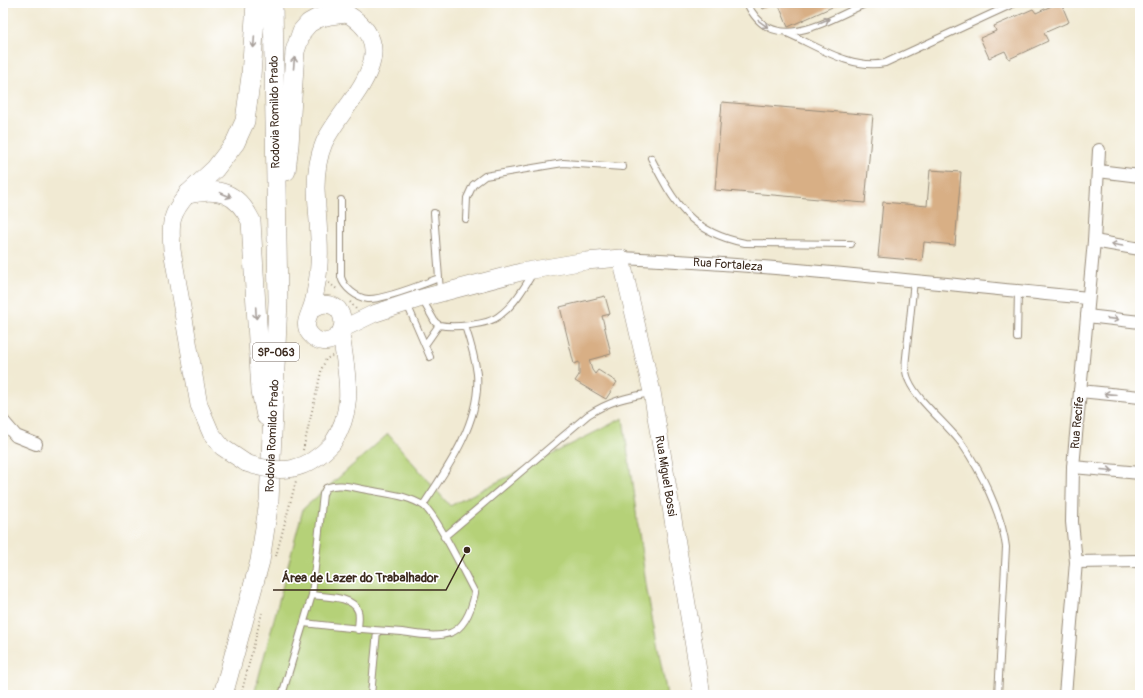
<svg xmlns="http://www.w3.org/2000/svg" width="1143" height="698" font-family="Pangolin,sans-serif">
	<style>
		.green { fill: #b5d178; stroke: #787e4b }
		.building { fill: #d8af85 }
		.lines { fill: none; stroke-linecap: round; stroke-linejoin: round }
		.service-casing { stroke: #968a78; stroke-width: 8 }
		.minor-casing { stroke: #968a78; stroke-width: 14 }
		.secondary-casing { stroke: #968a78; stroke-width: 18 }
		.primary-casing { stroke: #968a78; stroke-width: 20 }
		.path { stroke: #968a78; stroke-width: 2; stroke-dasharray: 1 3; stroke-linecap: butt }
		.service { stroke: #fff; stroke-width: 6 }
		.minor { stroke: #fff; stroke-width: 12 }
		.secondary { stroke: #fff; stroke-width: 17 }
		.primary { stroke: #fff; stroke-width: 19 }
		.secondary-bridge-casing { stroke: #968a78; stroke-width: 18; stroke-linecap: butt }
		.secondary-bridge { stroke: #fff; stroke-width: 17 }
		.oneway { stroke: #a79f9a }
		.labels { text-anchor: middle; dominant-baseline: central; stroke-width: 3.5; stroke-linejoin: round; paint-order: stroke }
		.shield { fill: #fff; stroke: #766a62; stroke-width: 1 }
		.shield-label { font-size: 11px; font-weight: bold; fill: #3b2a1e }
		.street-label { font-size: 12px; fill: #3b2a1e; stroke: #fff }
		.leader { fill: none; stroke: #3b2a1e; stroke-width: 1.5 }
		.callout-dot { fill: #3b2a1e; stroke: #fff; stroke-width: 1.5 }
		.callout-label { font-size: 13px; text-anchor: middle; font-weight: bold; fill: #3b2a1e; stroke: #fff; stroke-width: 3.5; stroke-linejoin: round; paint-order: stroke }
	</style>
	<rect width="100%" height="100%" fill="#fff"/>
	<filter id="ink" filterUnits="userSpaceOnUse"><feTurbulence type="fractalNoise" baseFrequency=".025" numOctaves="2"/><feDisplacementMap in="SourceGraphic" scale="8" xChannelSelector="R" yChannelSelector="G"/><feConvolveMatrix kernelMatrix="1 2 1 2 8 2 1 2 1" color-interpolation-filters="sRGB"/></filter>
	<filter id="wash" filterUnits="userSpaceOnUse"><feTurbulence type="fractalNoise" baseFrequency=".012" numOctaves="4" result="noise"/><feDisplacementMap in="SourceGraphic" scale="16" xChannelSelector="R" yChannelSelector="G"/><feGaussianBlur stdDeviation="0.9" result="paint"/><feColorMatrix in="noise" values="0 0 0 0 0 0 0 0 0 0 0 0 0 0 0 0 0 1.4 0 .05"/><feComposite in="paint" operator="in"/></filter>
	<g filter="url(#wash)">
		<rect width="100%" height="100%" fill="#f1ead3"/>
		<path class="green" d="M623 418 647 591 667 695H254L303 509 388 434 450 506Z"/>
		<g id="blocks">
			<path class="building" d="M760 3H775L763 9Z
				M778 3H841L788 27Z
				M1058 3H1061L1069 22 1044 33 1048 41 1009 59 1005 51 989 58 980 38 996 31 994 26 1033 9 1036 13Z
				M722 102 873 115 865 203 715 190Z
				M930 170 961 172 955 245 924 242 922 261 878 257 883 202 927 206Z
				M605 296 610 314 602 316 611 354 589 360 592 370 595 374 598 370 617 382 606 399 575 381 579 375V362L574 364 560 307Z"/>
		</g>
	</g>
	<g filter="url(#ink)">
		<use href="#blocks" fill-opacity="0" stroke="#968a78" stroke-width="1"/>
		<g class="lines">
			<g class="service-casing">
				<path id="service" d="M747 3C772 58 828 20 867 3
					M787 33C817 46 851 70 885 63L1015 3
					M651 158C674 203 691 233 745 243L851 244
					M341 200V277C344 288 357 298 368 299 384 300 423 284 439 278
					M434 213 440 291
					M466 219 467 198 473 185 485 176 563 163 623 167
					M914 281 906 357C905 365 905 373 909 381 917 400 948 425 962 444 981 471 1002 514 1006 547L998 695
					M422 299 435 322 439 325C453 328 488 325 499 316 514 305 524 288 533 273
					M407 304 430 357
					M1017 338 1018 291
					M425 345 439 325
					M423 505C448 468 481 421 477 374 475 357 470 341 465 326
					M444 537 588 415C610 401 626 397 651 393
					M312 595C325 597 353 596 358 611 360 616 358 624 358 630
					M282 695 312 595 323 494 326 488C339 482 354 488 368 490 387 494 408 495 424 506 437 516 465 575 475 593 472 607 465 628 450 633 435 638 417 634 402 632 369 630 337 627 304 623
					M371 695 377 631"/>
			</g>
			<g class="minor-casing">
				<g id="minor">
					<path d="M1098 171 1140 176"/>
					<path d="M1094 241 1140 249"/>
					<path id="s1" d="M621 258C777 265 933 283 1088 298"/>
					<path d="M1087 316 1140 322"/>
					<path d="M1080 391 1140 397"/>
					<path d="M3 421 16 436 36 444"/>
					<path d="M1073 467 1140 473"/>
					<path d="M1076 562 1140 561"/>
					<path id="s2" d="M1065 695 1076 562 1072 522 1073 467 1094 241 1099 150"/>
				</g>
			</g>
			<g class="secondary-casing">
				<g id="secondary">
					<path d="M188 194C170 214 170 223 172 250L199 405 211 433 222 447 246 463"/>
					<path d="M311 310C321 303 329 302 338 309 354 331 326 354 310 334 303 325 308 318 311 309 314 302 315 295 316 288 323 256 317 220 316 188 316 173 318 157 324 143 343 102 410 51 346 13"/>
					<path id="s3" d="M342 329 373 314 422 298 521 272 586 261 621 258 652 392 702 695"/>
					<path d="M332 444C357 407 346 374 341 333"/>
				</g>
			</g>
			<g class="primary-casing">
				<g id="primary">
					<path d="M286 171 289 145 295 51 302 31 309 23 318 18 330 15 346 13"/>
					<path d="M188 194C218 187 237 192 251 221L261 391 266 416"/>
					<path d="M188 194 215 169 235 143 245 121 251 76 256 3"/>
					<path id="s4" d="M223 695 260 561 269 501 278 301 273 3"/>
				</g>
			</g>
			<path class="path" d="M329 283 338 290
				M350 302 356 309
				M303 450 322 368 326 359 332 356
				M276 556 296 481
				M241 695 262 613"/>
			<use href="#service" class="service"/>
			<use href="#minor" class="minor"/>
			<use href="#secondary" class="secondary"/>
			<use href="#primary" class="primary"/>
			<g class="secondary-bridge-casing">
				<path id="secondary-bridge" d="M246 463C280 475 306 472 332 444"/>
			</g>
			<use href="#secondary-bridge" class="secondary-bridge"/>
		</g>
		<defs><path id="oneway-shaft" d="M-6 0H5M1.5-3L5.5 0L1.5 3" fill="none" stroke-width="1.6" stroke-linecap="round" stroke-linejoin="round"/></defs>
		<g class="oneway">
			<use href="#oneway-shaft" transform="translate(824 21) rotate(-23)"/>
			<use href="#oneway-shaft" transform="translate(763 24) rotate(36)"/>
			<use href="#oneway-shaft" transform="translate(254 42) rotate(94)"/>
			<use href="#oneway-shaft" transform="translate(294 63) rotate(-85)"/>
			<use href="#oneway-shaft" transform="translate(226 195) rotate(23)"/>
			<use href="#oneway-shaft" transform="translate(1117 245) rotate(-171)"/>
			<use href="#oneway-shaft" transform="translate(256 313) rotate(87)"/>
			<use href="#oneway-shaft" transform="translate(1113 319) rotate(6)"/>
			<use href="#oneway-shaft" transform="translate(1110 394) rotate(-174)"/>
			<use href="#oneway-shaft" transform="translate(1107 470) rotate(5)"/>
		</g>
	</g>
	<g class="labels">
		<rect class="shield" x="253" y="343" width="46" height="18" rx="3"/>
		<g class="shield-label">
			<text x="276" y="352">SP-063</text>
		</g>
		<g class="street-label">
			<text transform="translate(275 112) rotate(-91)">Rodovia Romildo Prado</text>
			<text stroke="none"><textPath href="#s1" startOffset="107">Rua Fortaleza</textPath></text>
			<text stroke="none"><textPath href="#s2" startOffset="273">Rua Recife</textPath></text>
			<text stroke="none"><textPath href="#s4" startOffset="265">Rodovia Romildo Prado</textPath></text>
			<text stroke="none"><textPath href="#s3" startOffset="512">Rua Miguel Bossi</textPath></text>
		</g>
	</g>
	<path class="leader" d="M467 550L446 590H273"/>
	<circle class="callout-dot" cx="467" cy="550" r="4"/>
	<g class="callout-label">
		<text x="360" y="582">Área de Lazer do Trabalhador</text>
	</g>
	<rect width="1143" height="698" fill="none" stroke="#fff" stroke-width="16"/>
</svg>
